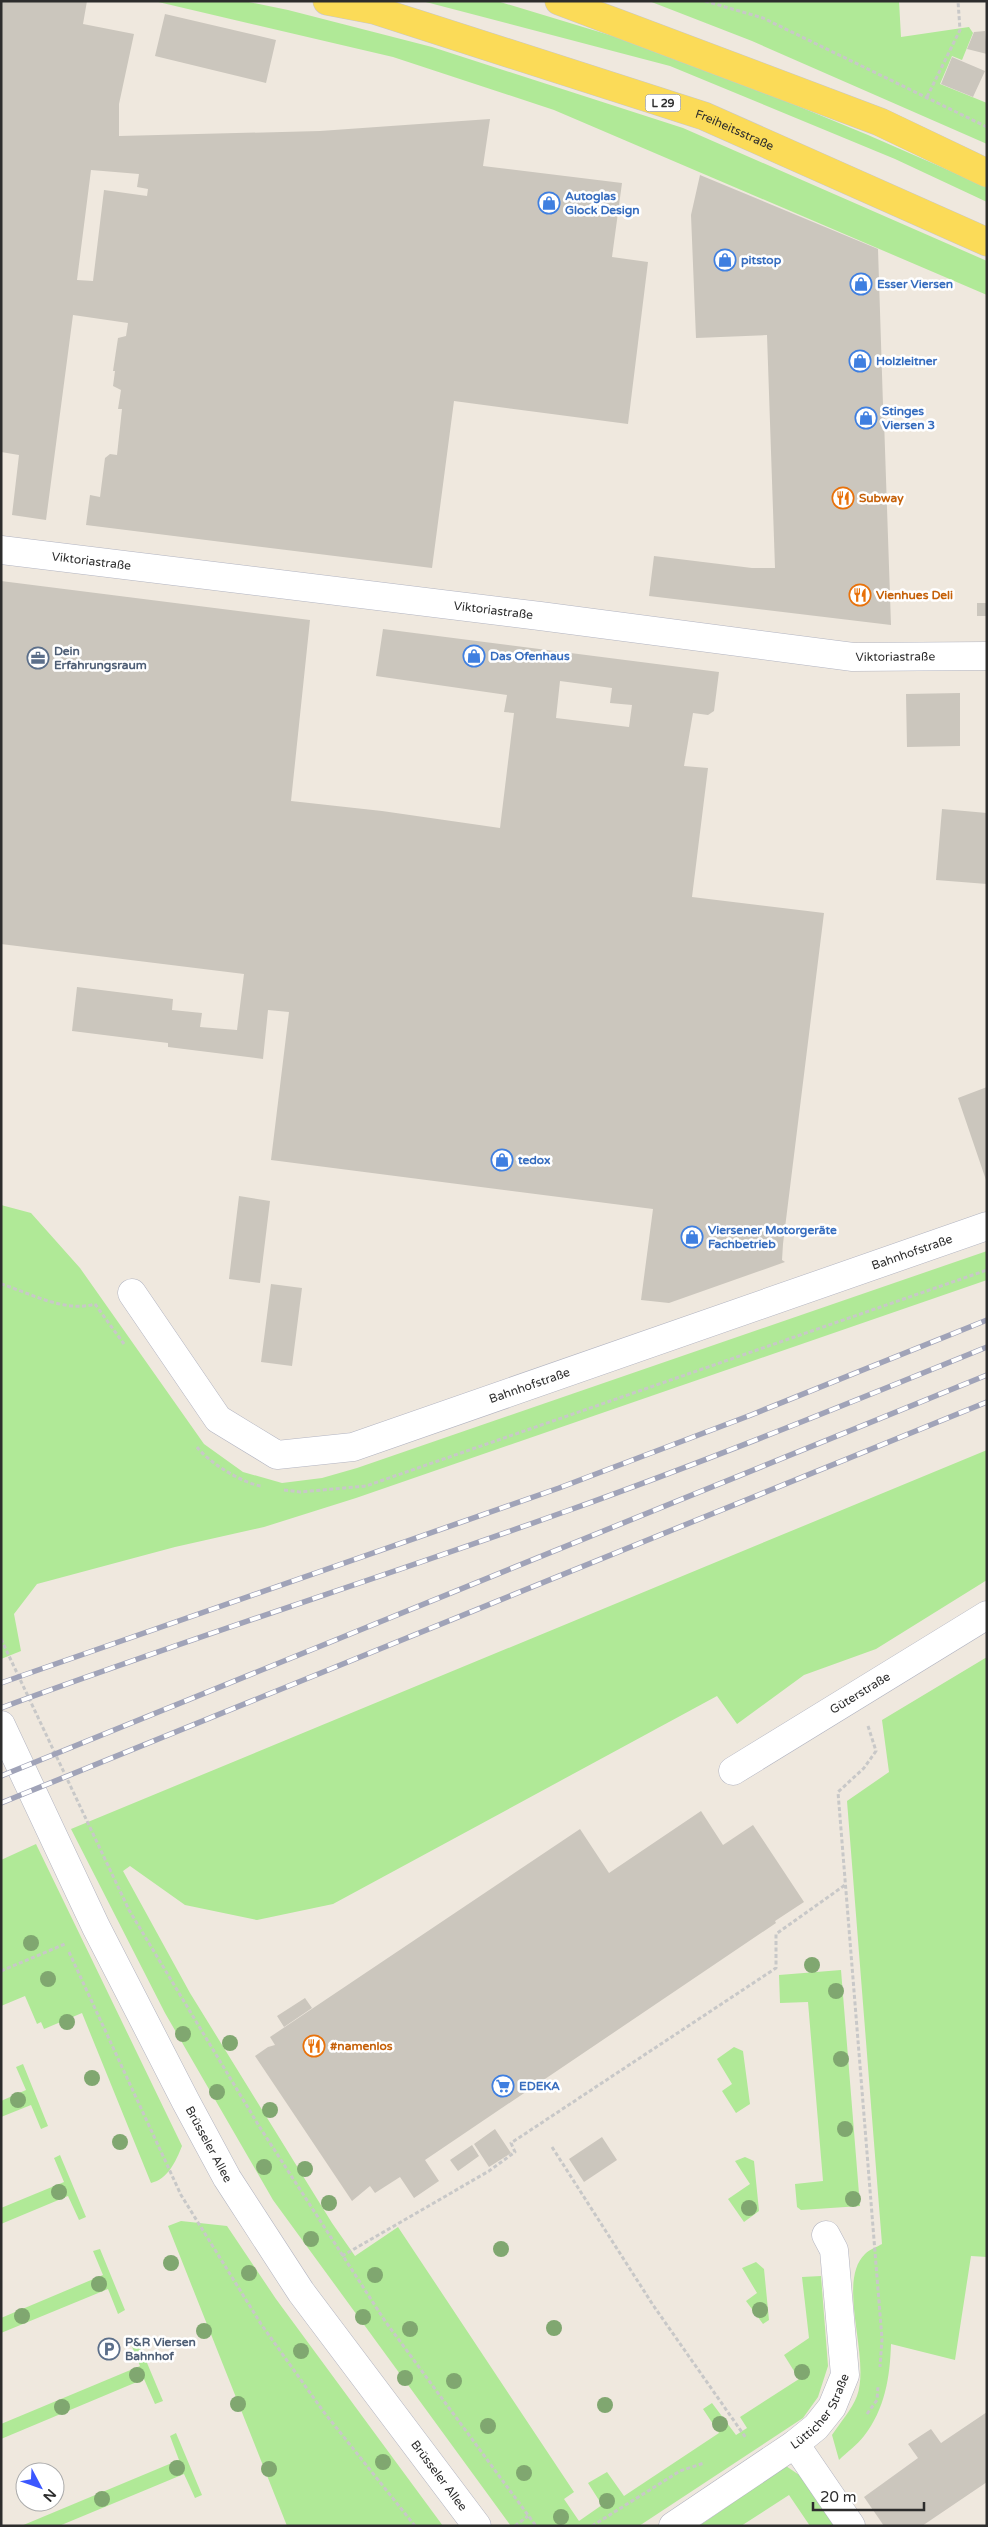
<svg xmlns="http://www.w3.org/2000/svg" width="988" height="2527" font-family="'Varela Round',sans-serif">
	<style>
		.green { fill: #b0e997 }
		.building { fill: #cbc6bd; fill-rule: evenodd }
		.lines { fill: none; stroke-linecap: round; stroke-linejoin: round }
		.minor-casing { stroke: #b2b4c1; stroke-width: 29 }
		.secondary-casing { stroke: #b2b4c1; stroke-width: 29 }
		.primary-casing { stroke: #c8c8c8; stroke-width: 29 }
		.path { stroke: #c8c8c8; stroke-width: 3; stroke-dasharray: 4 2.5; stroke-linecap: butt }
		.minor { stroke: #fff; stroke-width: 28 }
		.secondary { stroke: #fff; stroke-width: 28 }
		.primary { stroke: #fbdb58; stroke-width: 28 }
		.rail-casing { stroke: #a0a3b8; stroke-width: 5.5 }
		.rail { stroke: #fff; stroke-width: 4; stroke-dasharray: 11; stroke-linecap: butt }
		.tree { fill: #80a770 }
		.labels { text-anchor: middle; dominant-baseline: central; stroke-width: 5; stroke-linejoin: round; paint-order: stroke }
		.shield { fill: #fff; stroke: #6c6c6c; stroke-width: 1 }
		.shield-label { font-size: 11px; font-weight: bold; fill: #2d2d2d }
		.street-label { font-size: 12px; fill: #2d2d2d; stroke: #fff }
		.shop-label { font-size: 12px; font-weight: bold; fill: #366cbe; stroke: #fff; text-anchor: start }
		.food-label { font-size: 12px; font-weight: bold; fill: #c56008; stroke: #fff; text-anchor: start }
		.service-label { font-size: 12px; font-weight: bold; fill: #4e5e75; stroke: #fff; text-anchor: start }
	</style>
	<rect width="100%" height="100%" fill="#efe8de"/>
	<path class="green" d="M154 1H244L288 10 432 47 683 128 987 261V295L554 110 393 57Z
		M422 1H497L672 54 868 135 987 187V202L895 159 670 66Z
		M649 1H899L901 37 969 27 973 33 962 60 952 56 940 84 987 103V144L752 41Z
		M1 1205 31 1213 80 1268 204 1444 243 1472 282 1483 322 1478 357 1468 987 1251V1280L356 1498 264 1527 175 1547 37 1584 14 1614 21 1651 1 1659Z
		M987 1450V1580L876 1649 804 1675 737 1724 717 1696 333 1904 257 1920 185 1905 130 1866 123 1871 190 1993 332 2223 355 2256 398 2227 574 2492 564 2499 579 2521 602 2505 588 2483 607 2472 624 2496 719 2433 703 2409 712 2403 736 2435 747 2428 740 2417 799 2379 784 2355 809 2338 802 2277 821 2276 828 2366 818 2397 803 2418 639 2526H511L273 2200 165 2013 71 1829Z
		M987 1657V2257L971 2256 955 2360 891 2344C890 2377 885 2409 864 2436 857 2445 847 2452 839 2460L832 2435C840 2423 852 2409 857 2396 871 2358 836 2282 865 2254 870 2249 877 2247 882 2244L847 1801 889 1772 882 1720Z
		M36 1844 182 2146C176 2161 168 2179 151 2183L82 2013 44 2029 41 2022 37 2024 25 1996 1 2006V1860Z
		M841 1970 860 2206 801 2210 797 2207 795 2184 823 2181 808 2002 780 2003 779 1975Z
		M734 2047 743 2051 750 2104 736 2113 722 2091 732 2084 717 2059Z
		M23 2064 48 2126 41 2129 31 2105 1 2117V2101L26 2090 16 2067Z
		M60 2155 86 2217 79 2220 68 2196 1 2224V2208L64 2182 54 2158Z
		M745 2157 754 2161 759 2211 744 2222 728 2199 750 2184 735 2161Z
		M181 2221 227 2226 276 2299 443 2526H287L168 2226Z
		M100 2249 125 2310 118 2314 108 2289 1 2333V2318L103 2275 93 2251Z
		M756 2262 764 2269 769 2320 763 2324 746 2301 757 2293 742 2268Z
		M137 2339 163 2401 155 2404 144 2379 1 2439V2424L140 2366 130 2342Z
		M176 2433 202 2495 195 2498 184 2474 59 2526H21L179 2460 170 2436Z
		M786 2466 808 2481 844 2526H810L789 2495 741 2526H699Z"/>
	<path class="building" d="M1 1H87L83 24 134 34 119 104V136L320 131 490 119 483 166 622 183 612 257 648 262 628 424 454 401 432 568 86 525 90 495 100 497 105 458 110 454 117 455 122 409H118L121 390 113 386 115 371H113L118 338 126 336 128 323 73 315 46 520 12 515 19 455 1 452ZM91 170 139 174 137 187 148 189 147 196 104 190 93 281 77 280Z
		M165 14 276 40 266 83 155 56Z
		M985 31 987 54 967 49 974 32Z
		M952 57 985 71 973 97 941 84Z
		M700 175 878 249 883 405 887 408V416L884 420 891 625 649 596 654 556 752 568H775L767 335 696 338 691 215Z
		M1 581 310 620 291 801 382 811 500 828 514 713 504 712 507 695 376 676 383 629 719 672 714 711 708 715 693 713 684 766 708 768 692 897 824 913 783 1244 782 1260 785 1262 669 1303 641 1300 653 1209 271 1160 289 1012 268 1010 263 1059 168 1047V1043L72 1031 77 987 173 999 172 1010 202 1013 200 1027 237 1030 244 974 1 944ZM560 681 612 688 610 703 632 705 629 727 556 718Z
		M977 603H987V616H977Z
		M960 693V746L907 747 906 694Z
		M942 809 987 813V884L936 880Z
		M987 1087V1180H986L958 1098Z
		M239 1196 270 1201 260 1283 229 1279Z
		M271 1284 302 1288 292 1366 261 1362Z
		M701 1811 723 1845 753 1825 804 1902 775 1921 776 1923 425 2160 439 2181 414 2198 400 2177 375 2193 370 2186 352 2201 255 2056 268 2047 275 2045 270 2037 580 1829 609 1873Z
		M305 1998 312 2008 284 2027 277 2016Z
		M495 2129 511 2153 489 2167 474 2144Z
		M602 2137 617 2160 584 2182 569 2159Z
		M472 2145 479 2156 458 2171 450 2160Z
		M987 2412V2482L922 2526H884L864 2497 918 2458 908 2444 931 2429 941 2443Z"/>
	<g class="lines">
		<g class="minor-casing">
			<g id="minor">
				<path id="s1" d="M1 550 540 616 853 657 987 656"/>
				<path id="s2" d="M132 1293 218 1419 277 1455 353 1447 987 1226"/>
				<path id="s3" d="M733 1771 987 1615"/>
				<path d="M795 2444 851 2526"/>
				<path id="s4" d="M673 2526 795 2444 816 2427 832 2407 845 2375 834 2250 826 2235"/>
			</g>
		</g>
		<g class="secondary-casing">
			<g id="secondary">
				<path id="s5" d="M1 1725 96 1927 186 2102 227 2178 301 2292 477 2526"/>
			</g>
		</g>
		<g class="primary-casing">
			<g id="primary">
				<path id="s6" d="M327 1 374 10 704 116 987 242"/>
				<path d="M559 1 880 122 987 173"/>
			</g>
		</g>
		<path class="path" d="M705 1 763 18 987 127
			M927 97 960 30 958 1
			M1 1284C30 1293 65 1313 95 1304
			M95 1304 124 1344
			M197 1447C208 1462 242 1483 261 1486
			M284 1490 300 1492 366 1486 987 1270
			M1 1639 129 1910 259 2126 385 2321 536 2526
			M868 1726 876 1751 864 1768 838 1792 882 2339 880 2367
			M69 1952 181 2195 261 2324 323 2411 415 2526
			M1 1971 65 1944
			M552 2147 653 2305 746 2438
			M342 2256 489 2171 515 2152 511 2143 776 1968V1934L845 1885
			M867 2414 877 2400 878 2386
			M515 2526 528 2516
			M592 2526 680 2471 704 2463"/>
		<use href="#minor" class="minor"/>
		<use href="#secondary" class="secondary"/>
		<use href="#primary" class="primary"/>
		<g class="rail-casing">
			<path id="rail" d="M1 1683 559 1488 751 1415 987 1320
				M1 1708C187 1639 377 1579 564 1512 707 1461 847 1404 987 1347
				M1 1776 987 1375
				M1 1803 987 1402"/>
		</g>
		<use href="#rail" class="rail"/>
	</g>
	<g class="tree">
		<circle cx="31" cy="1943" r="8"/>
		<circle cx="812" cy="1965" r="8"/>
		<circle cx="48" cy="1979" r="8"/>
		<circle cx="836" cy="1991" r="8"/>
		<circle cx="67" cy="2022" r="8"/>
		<circle cx="183" cy="2034" r="8"/>
		<circle cx="230" cy="2043" r="8"/>
		<circle cx="841" cy="2059" r="8"/>
		<circle cx="92" cy="2078" r="8"/>
		<circle cx="217" cy="2092" r="8"/>
		<circle cx="18" cy="2100" r="8"/>
		<circle cx="270" cy="2110" r="8"/>
		<circle cx="845" cy="2129" r="8"/>
		<circle cx="120" cy="2142" r="8"/>
		<circle cx="264" cy="2167" r="8"/>
		<circle cx="305" cy="2169" r="8"/>
		<circle cx="59" cy="2192" r="8"/>
		<circle cx="853" cy="2199" r="8"/>
		<circle cx="329" cy="2203" r="8"/>
		<circle cx="749" cy="2208" r="8"/>
		<circle cx="311" cy="2239" r="8"/>
		<circle cx="501" cy="2249" r="8"/>
		<circle cx="171" cy="2263" r="8"/>
		<circle cx="249" cy="2273" r="8"/>
		<circle cx="375" cy="2275" r="8"/>
		<circle cx="99" cy="2284" r="8"/>
		<circle cx="760" cy="2310" r="8"/>
		<circle cx="22" cy="2316" r="8"/>
		<circle cx="363" cy="2317" r="8"/>
		<circle cx="554" cy="2328" r="8"/>
		<circle cx="410" cy="2329" r="8"/>
		<circle cx="204" cy="2331" r="8"/>
		<circle cx="301" cy="2351" r="8"/>
		<circle cx="802" cy="2372" r="8"/>
		<circle cx="137" cy="2375" r="8"/>
		<circle cx="405" cy="2378" r="8"/>
		<circle cx="454" cy="2381" r="8"/>
		<circle cx="238" cy="2404" r="8"/>
		<circle cx="605" cy="2405" r="8"/>
		<circle cx="62" cy="2407" r="8"/>
		<circle cx="720" cy="2424" r="8"/>
		<circle cx="488" cy="2426" r="8"/>
		<circle cx="383" cy="2462" r="8"/>
		<circle cx="177" cy="2468" r="8"/>
		<circle cx="269" cy="2469" r="8"/>
		<circle cx="524" cy="2473" r="8"/>
		<circle cx="102" cy="2499" r="8"/>
		<circle cx="607" cy="2501" r="8"/>
		<circle cx="561" cy="2517" r="8"/>
	</g>
	<defs>
		<g id="shop-ring" transform="scale(1.125)"><circle r="9.5" fill="#fff" stroke="#3f7fe0" stroke-width="1.5"/><path d="M-5-2.5h2.3a2.7 3.5 0 0 1 5.4 0H5L5.5 6h-11ZM-1.5-2.5h3a1.5 2.3 0 0 0-3 0Z" fill="#3f7fe0"/></g>
		<g id="restaurant-ring" transform="scale(1.125)"><circle r="9.5" fill="#fff" stroke="#e8710a" stroke-width="1.5"/><path d="M-5-6h1v4h1v-4h1v4h1v-4h1v5L-1.5 .5V6h-2V.5L-5-1ZM5-6V6H3V1.5H1.5Q1.5-4 5-6Z" fill="#e8710a"/></g>
		<g id="office-ring" transform="scale(1.125)"><circle r="9.5" fill="#fff" stroke="#5c6f8a" stroke-width="1.5"/><path d="M-6-3h4V-5.5h4V-3h4V5H-6ZM-1-4.5V-3h2v-1.5ZM-6 0V1H6V0Z" fill="#5c6f8a"/></g>
		<g id="supermarket-ring" transform="scale(1.125)"><circle r="9.5" fill="#fff" stroke="#3f7fe0" stroke-width="1.5"/><path d="M-6-5.5h2.5l.6 2H6L4.5 2H-2.5L-4.4-4H-6ZM-1.5 3.2a1.3 1.3 0 1 0 .1 0ZM3 3.2a1.3 1.3 0 1 0 .1 0Z" fill="#3f7fe0"/></g>
		<g id="parking-ring" transform="scale(1.125)"><circle r="9.5" fill="#fff" stroke="#5c6f8a" stroke-width="1.5"/><path d="M-3.5-5.5H1a3.5 3.5 0 0 1 0 7H-1V5.5H-3.5ZM-1-3.4V-.6H.8a1.4 1.4 0 0 0 0-2.8Z" fill="#5c6f8a"/></g>
	</defs>
	<g fill-rule="evenodd">
		<use href="#shop-ring" x="549" y="203"/>
		<use href="#shop-ring" x="725" y="260"/>
		<use href="#shop-ring" x="861" y="284"/>
		<use href="#shop-ring" x="860" y="361"/>
		<use href="#shop-ring" x="866" y="418"/>
		<use href="#restaurant-ring" x="843" y="498"/>
		<use href="#restaurant-ring" x="860" y="595"/>
		<use href="#shop-ring" x="474" y="656"/>
		<use href="#office-ring" x="38" y="658"/>
		<use href="#shop-ring" x="502" y="1160"/>
		<use href="#shop-ring" x="692" y="1237"/>
		<use href="#restaurant-ring" x="314" y="2046"/>
		<use href="#supermarket-ring" x="503" y="2086"/>
		<use href="#parking-ring" x="109" y="2349"/>
	</g>
	<g class="labels">
		<rect class="shield" x="645.5" y="94.5" width="35" height="17" rx="4"/>
		<g class="shield-label">
			<text x="663" y="103">L 29</text>
		</g>
		<g class="street-label">
			<text stroke="none"><textPath href="#s6" startOffset="428">Freiheitsstraße</textPath></text>
			<text stroke="none"><textPath href="#s1" startOffset="91">Viktoriastraße</textPath></text>
			<text stroke="none"><textPath href="#s1" startOffset="496">Viktoriastraße</textPath></text>
			<text stroke="none"><textPath href="#s1" startOffset="901">Viktoriastraße</textPath></text>
			<text stroke="none"><textPath href="#s2" startOffset="890">Bahnhofstraße</textPath></text>
			<text stroke="none"><textPath href="#s2" startOffset="485">Bahnhofstraße</textPath></text>
			<text stroke="none"><textPath href="#s3" startOffset="149">Güterstraße</textPath></text>
			<text stroke="none"><textPath href="#s5" startOffset="468">Brüsseler Allee</textPath></text>
			<text stroke="none"><textPath href="#s4" startOffset="189">Lütticher Straße</textPath></text>
			<text stroke="none"><textPath href="#s5" startOffset="872">Brüsseler Allee</textPath></text>
		</g>
		<g class="shop-label">
			<text x="565" y="196">Autoglas<tspan x="565" dy="14">Glock Design</tspan></text>
			<text x="741" y="260">pitstop</text>
			<text x="877" y="284">Esser Viersen</text>
			<text x="876" y="361">Holzleitner</text>
			<text x="882" y="411">Stinges<tspan x="882" dy="14">Viersen 3</tspan></text>
			<text x="490" y="656">Das Ofenhaus</text>
			<text x="518" y="1160">tedox</text>
			<text x="708" y="1230">Viersener Motorgeräte<tspan x="708" dy="14">Fachbetrieb</tspan></text>
			<text x="519" y="2086">EDEKA</text>
		</g>
		<g class="food-label">
			<text x="859" y="498">Subway</text>
			<text x="876" y="595">Vienhues Deli</text>
			<text x="330" y="2046">#namenlos</text>
		</g>
		<g class="service-label">
			<text x="54" y="651">Dein<tspan x="54" dy="14">Erfahrungsraum</tspan></text>
			<text x="125" y="2342">P&amp;R Viersen<tspan x="125" dy="14">Bahnhof</tspan></text>
		</g>
	</g>
	<rect width="988" height="2527" fill="none" stroke="#2d2d2d" stroke-width="5"/>
	<g transform="translate(40 2487) rotate(131)"><circle r="24" fill="#ffffff" stroke="#ababab"/>
	<path d="M0-4L9 19L0 12L-9 19Z" fill="#3b57ff"/>
	<text y="-8" font-size="14" font-weight="bold" text-anchor="middle" fill="#2d2d2d">N</text>
	</g>
	<path d="M813 2502v8h111v-8" fill="none" stroke="#2d2d2d" stroke-width="2.5"/>
	<text x="820" y="2502" font-size="15" fill="#2d2d2d" stroke="#ffffff" stroke-width="4" paint-order="stroke">20 m</text>
</svg>
